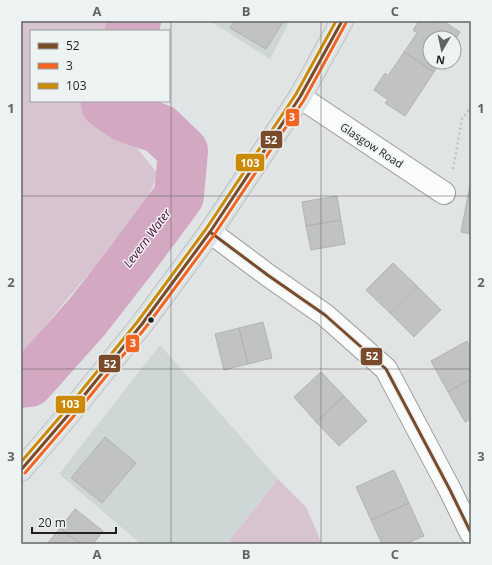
<svg xmlns="http://www.w3.org/2000/svg" width="492" height="565" font-family="'Open Sans',sans-serif">
	<style>
		.built { fill: #ced6d6 }
		.green { fill: #d8c4d0 }
		.lines { fill: none; stroke-linecap: round; stroke-linejoin: round }
		.river { stroke: #d3a8c2; stroke-width: 50 }
		.building { fill: #c1c3c3; stroke: #b1b4b4 }
		.minor-casing { stroke: #989b9b; stroke-width: 24 }
		.primary-casing { stroke: #bfc1c1; stroke-width: 24 }
		.path { stroke: #c2c3c3; stroke-width: 2.5; stroke-dasharray: 2 3; stroke-linecap: butt }
		.minor { stroke: #fafbfb; stroke-width: 22 }
		.primary { stroke: #dce3e3; stroke-width: 22 }
		.bus-1-casing { stroke: #edf2f2; stroke-width: 6 }
		.bus-2-casing { stroke: #edf2f2; stroke-width: 6 }
		.bus-3-casing { stroke: #edf2f2; stroke-width: 6 }
		.bus-1 { stroke: #7a4b2a; stroke-width: 3 }
		.bus-2 { stroke: #f26522; stroke-width: 3 }
		.bus-3 { stroke: #cc8b07; stroke-width: 3 }
		.grid { fill: none; stroke: #636565; stroke-width: 1; stroke-opacity: 0.55 }
		.bus-dot { fill: #1f2121; stroke: #edf2f2; stroke-width: 1.5 }
		.labels { text-anchor: middle; dominant-baseline: central; stroke-width: 3; stroke-linejoin: round; paint-order: stroke }
		.street-label { font-size: 11px; fill: #1f2121; stroke: #edf2f2 }
		.water-label { font-size: 12px; font-style: italic; fill: #4f053a; stroke: #edf2f2 }
		.line-badge { stroke: #edf2f2; stroke-width: 1.5 }
		.badge-label { font-size: 11px; text-anchor: middle; font-weight: bold; fill: #fff }
		.neatline { fill: none; stroke: #636565; stroke-width: 1.5 }
		.grid-label { font-size: 13px; text-anchor: middle; font-weight: bold; fill: #636565 }
	</style>
	<rect width="100%" height="100%" fill="#e1e4e4"/>
	<path class="built" d="M210 21H290L270 59Z
		M160 345 278 479 227 544H141L59 474Z"/>
	<path class="green" d="M21 21H128L125 31H31V101H103L102 104 158 174 143 208 21 355Z
		M278 479 306 507 322 544H227Z"/>
	<g class="lines">
		<path class="river" d="M130 31 136 21
			M21 383 29 382 87 317 133 258 179 196 183 151 160 129 125 117 106 104V101"/>
	</g>
	<path class="building" d="M234 21H284L266 49 230 28Z
		M419 21H433L437 24 438 21H443L460 32 454 42V38H430V62H441L434 72 404 52 417 33 413 30Z
		M404 52 434 72 405 116 385 103 388 100 374 90 385 73 388 76Z
		M471 180V234L461 232Z
		M337 196 341 220 306 226 302 202Z
		M341 220 345 244 311 250 306 226Z
		M393 263 417 286 390 313 366 290Z
		M417 286 441 310 414 337 390 313Z
		M263 322 272 358 248 364 239 328Z
		M239 328 248 364 224 370 215 334Z
		M467 341 471 349V379L448 392 431 361Z
		M321 372 344 396 316 422 294 397Z
		M471 379V419L465 422 448 392Z
		M344 396 367 421 339 446 316 422Z
		M105 437 136 463 102 503 71 478Z
		M394 470 409 503 371 520 356 487Z
		M409 503 424 536 405 544H382L371 520Z
		M75 509 103 531 93 544H81L60 528Z
		M60 528 81 544H47Z"/>
	<g class="lines">
		<g class="minor-casing">
			<path id="minor" d="M300 97 444 193
				M210 232 269 276 325 315 386 369 450 490 471 533"/>
		</g>
		<g class="primary-casing">
			<path id="primary" d="M21 470 69 414 142 324 210 232 300 97 342 21"/>
		</g>
		<path class="path" d="M453 169 462 119 471 107"/>
		<use href="#minor" class="minor"/>
		<use href="#primary" class="primary"/>
		<g class="bus-1-casing">
			<path id="bus-1" d="M210 232 269 276 325 315 386 369 450 490 471 533
				M21 470 69 414 142 324 210 232 300 97 342 21"/>
		</g>
		<g class="bus-2-casing">
			<path id="bus-2" d="M25 473 73 417 146 327 214 235 304 100 346 23"/>
		</g>
		<g class="bus-3-casing">
			<path id="bus-3" d="M21 462 65 411 138 321 206 229 296 94 336 21"/>
		</g>
		<use href="#bus-1" class="bus-1"/>
		<use href="#bus-2" class="bus-2"/>
		<use href="#bus-3" class="bus-3"/>
	</g>
	<path class="grid" d="M171 21V544M321 21V544M21 196H471M21 369H471"/>
	<circle class="bus-dot" cx="151" cy="320" r="3.5"/>
	<g class="labels">
		<g class="street-label">
			<text transform="translate(372 145) rotate(33)">Glasgow Road</text>
		</g>
		<g class="water-label">
			<text transform="translate(147 238) rotate(-53)">Levern Water</text>
		</g>
	</g>
	<g class="line-badge">
		<rect x="285" y="108" width="15" height="19" rx="4" fill="#f26522"/>
		<rect x="260" y="130" width="23" height="19" rx="4" fill="#7a4b2a"/>
		<rect x="235" y="153" width="30" height="19" rx="4" fill="#cc8b07"/>
		<rect x="125" y="334" width="15" height="19" rx="4" fill="#f26522"/>
		<rect x="360" y="347" width="23" height="19" rx="4" fill="#7a4b2a"/>
		<rect x="98" y="354" width="23" height="19" rx="4" fill="#7a4b2a"/>
		<rect x="55" y="395" width="31" height="19" rx="4" fill="#cc8b07"/>
	</g>
	<g class="badge-label">
		<text x="292" y="121">3</text>
		<text x="271" y="144">52</text>
		<text x="250" y="167">103</text>
		<text x="133" y="347">3</text>
		<text x="372" y="360">52</text>
		<text x="110" y="368">52</text>
		<text x="70" y="408">103</text>
	</g>
	<rect width="492" height="565" fill="none" stroke="#edf2f2" stroke-width="44"/>
	<rect x="30" y="30" width="140" height="72" fill="#edf2f2" stroke="#9b9e9e"/>
	<rect x="38" y="43" width="20" height="6" fill="#7a4b2a" stroke="#9b9e9e"/>
	<text x="66" y="50" font-size="12" fill="#1f2121">52</text>
	<rect x="38" y="63" width="20" height="6" fill="#f26522" stroke="#9b9e9e"/>
	<text x="66" y="70" font-size="12" fill="#1f2121">3</text>
	<rect x="38" y="83" width="20" height="6" fill="#cc8b07" stroke="#9b9e9e"/>
	<text x="66" y="90" font-size="12" fill="#1f2121">103</text>
	<g transform="translate(442 50) rotate(189)"><circle r="19" fill="#edf2f2" stroke="#9b9e9e"/>
	<path d="M0-3L7 15L0 10L-7 15Z" fill="#636565"/>
	<text y="-6" font-size="11" font-weight="bold" text-anchor="middle" fill="#1f2121">N</text>
	</g>
	<path d="M32 527v6h84v-6" fill="none" stroke="#1f2121" stroke-width="2"/>
	<text x="38" y="527" font-size="12" fill="#1f2121" stroke="#edf2f2" stroke-width="3" paint-order="stroke">20 m</text>
	<rect x="22" y="22" width="448" height="521" class="neatline"/>
	<g class="grid-label">
		<text x="97" y="16">A</text>
		<text x="246" y="16">B</text>
		<text x="395" y="16">C</text>
		<text x="11" y="113">1</text>
		<text x="481" y="113">1</text>
		<text x="11" y="287">2</text>
		<text x="481" y="287">2</text>
		<text x="11" y="461">3</text>
		<text x="481" y="461">3</text>
		<text x="97" y="559">A</text>
		<text x="246" y="559">B</text>
		<text x="395" y="559">C</text>
	</g>
</svg>
